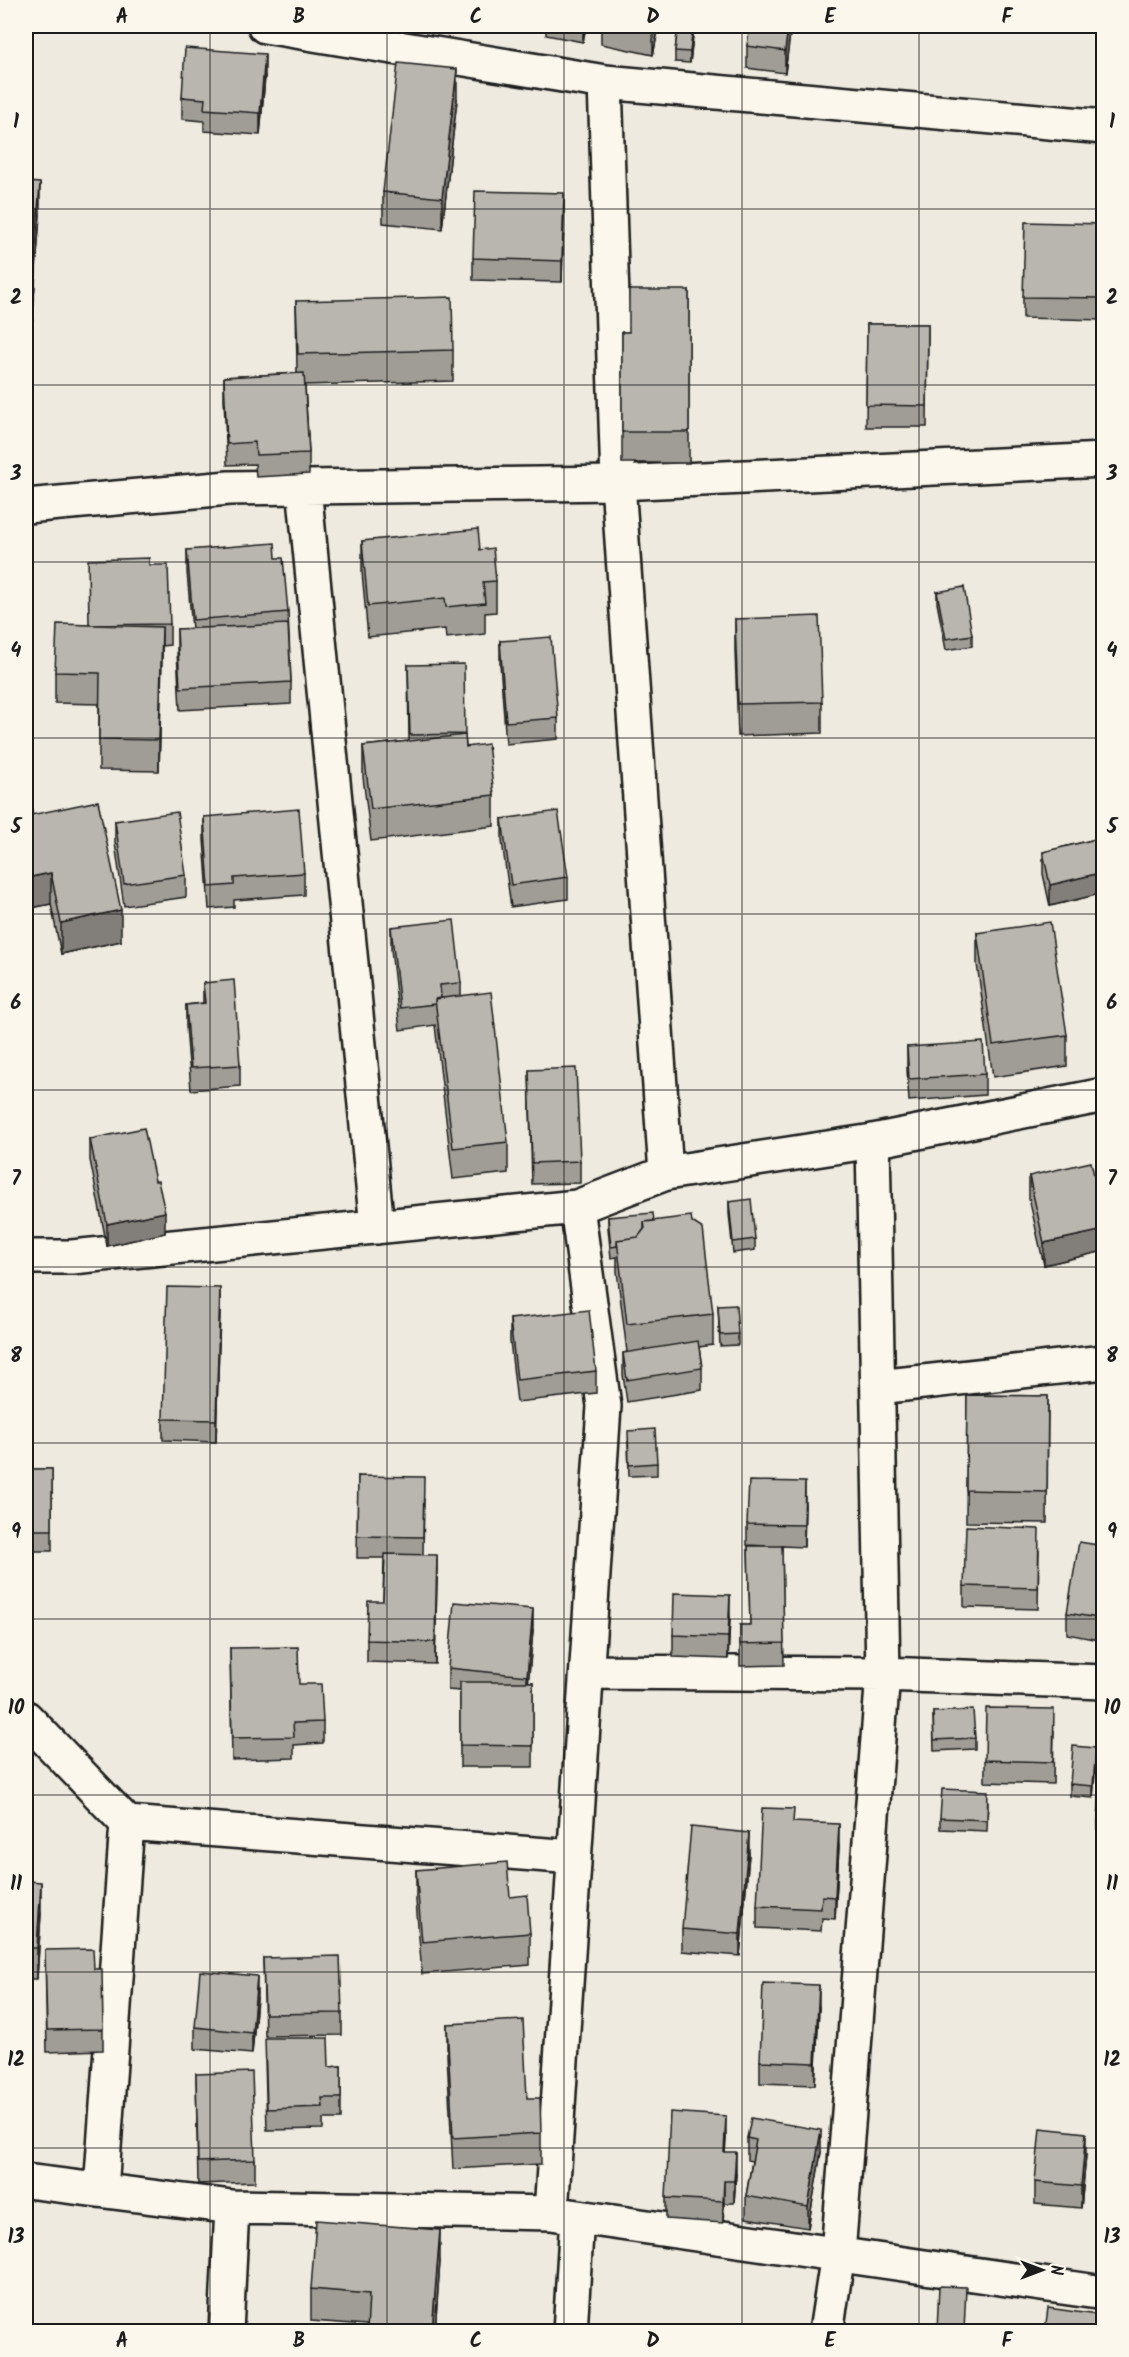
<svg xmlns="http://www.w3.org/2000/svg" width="1129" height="2357" font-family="Kalam,sans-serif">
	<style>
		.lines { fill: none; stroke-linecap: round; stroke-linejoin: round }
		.minor-casing { stroke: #1c1c1c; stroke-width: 38 }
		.minor { stroke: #fbf7ec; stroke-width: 33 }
		.wall { fill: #9f9d96; stroke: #1c1c1c; stroke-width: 1.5 }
		.shaded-wall { fill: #827f7a; stroke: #1c1c1c; stroke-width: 1.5 }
		.building { fill: #b9b6af; stroke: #1c1c1c; stroke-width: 1.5 }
		.grid { fill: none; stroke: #1c1c1c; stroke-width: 1.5; stroke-opacity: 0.55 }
		.neatline { fill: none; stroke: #1c1c1c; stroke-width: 2 }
		.grid-label { font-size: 20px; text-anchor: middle; font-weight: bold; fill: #1c1c1c }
	</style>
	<rect width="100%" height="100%" fill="#eeeadf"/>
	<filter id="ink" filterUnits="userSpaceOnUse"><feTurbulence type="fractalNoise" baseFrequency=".0167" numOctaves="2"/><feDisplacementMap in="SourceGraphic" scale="12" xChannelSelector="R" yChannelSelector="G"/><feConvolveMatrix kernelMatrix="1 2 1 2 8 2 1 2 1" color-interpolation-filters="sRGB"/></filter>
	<g filter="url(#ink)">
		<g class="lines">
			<g class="minor-casing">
				<path id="minor" d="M265 26 605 82 1104 127
					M605 82 618 483 666 1173
					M304 487 377 1227
					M26 506 229 488 618 483 1104 460
					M26 1257H72L577 1207 666 1173 873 1141 1104 1095
					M878 1387 1104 1362
					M587 1672 883 1674 1104 1682
					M26 1718 127 1823 574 1857
					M26 2181 232 2207 551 2213 1104 2293
					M101 2190 127 1823
					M551 2213 604 1406 577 1207
					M226 2332 232 2207
					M570 2332 577 2217
					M826 2332 838 2254 883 1674 873 1141"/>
			</g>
			<use href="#minor" class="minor"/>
		</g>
		<path class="wall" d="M546 26H586L583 42 546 35Z
			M601 26H659L653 55 601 44Z
			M678 26H694L690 63 675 62V51Z
			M750 26H791L785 73 747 68V46Z
			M1101 42H1104V106H1102Z
			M265 76 260 135 204 131V121L182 119V97Z
			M457 100 442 229 383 223V192Z
			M26 182 40 214 28 381H26Z
			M564 215 562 282 473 280V258Z
			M1104 224V320L1023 318V297Z
			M689 290V463H622V332H629Z
			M296 301 453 350V381L305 385 309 453V474L256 477 255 464 227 465 224 399V377L297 373Z
			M867 324H928L927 427H866Z
			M362 541 480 550 496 581V612L485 613V634L446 638 445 629 368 637 362 572Z
			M187 550 276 558 288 612 291 682V704L180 710 177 651V629H192L187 572Z
			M149 565 170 624V645L162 646 159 771 99 770V704L55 703V672L89 625Z
			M937 592 972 635V646L946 650 937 603Z
			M735 619 822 702V733L738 736 735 650Z
			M500 641 558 718V739L506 744 500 663Z
			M408 665 465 735 466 747 494 795V826L371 841 363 777V746L409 741Z
			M26 779 32 815 121 941 61 954 51 904 26 909Z
			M204 817 304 873V895L234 900V907L209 909 204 839Z
			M502 819 568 877V899L511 907 502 841Z
			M115 821 186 875V897L124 906 115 843Z
			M1104 837V893L1050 906 1043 874V852Z
			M391 927 461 983V996L508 1142V1173L453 1179 435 1025 400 1030 391 949Z
			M977 933 1067 1035V1066L993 1077 977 964Z
			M203 983 240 1065V1086L191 1090 186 1026V1005L203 1003Z
			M907 1047 985 1074V1095L909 1101 907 1069Z
			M529 1070 580 1161V1183L532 1184Z
			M90 1139 155 1181 165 1233 107 1246 90 1160Z
			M1029 1176 1104 1219V1251L1044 1265 1029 1198Z
			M729 1202 755 1239V1250L733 1253 729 1213Z
			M608 1217 654 1221 692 1222 713 1314V1345L699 1347 702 1368V1390L627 1402 623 1375V1353L627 1352 617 1271V1257L611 1258 608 1228Z
			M718 1306 738 1334V1345L720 1346Z
			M220 1310 216 1442 163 1440V1419Z
			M510 1319 596 1371V1393L517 1402 510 1341Z
			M967 1395 1048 1396 1047 1523 966 1522Z
			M628 1442 657 1463V1475L629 1476Z
			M26 1469H52V1551H26Z
			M358 1476 424 1499 423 1555 437 1577 435 1664 367 1662V1640L383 1601 384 1558H357Z
			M805 1504 804 1547 782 1546 784 1665 740 1666V1625H750L748 1546H768L747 1545V1524Z
			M1104 1546V1641L1067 1634V1613Z
			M1039 1551 1038 1609 964 1607V1586Z
			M730 1617 728 1659 673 1657V1635Z
			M533 1631 528 1682H533V1767H460V1691L448 1690V1668Z
			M230 1648 299 1684 323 1722V1743L294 1745V1758L232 1760Z
			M933 1712 975 1738V1749L934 1751Z
			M1054 1731 1053 1784 985 1782V1760Z
			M1104 1758V1846H1098V1824Z
			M1096 1760 1093 1798 1070 1796V1784Z
			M988 1802 987 1831 940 1829V1818Z
			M839 1846 835 1919 822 1918 821 1931 757 1928V1906Z
			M1104 1852V1914H1101V1892Z
			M749 1854 740 1956 682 1951V1929Z
			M416 1870 510 1897 530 1933V1965L422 1974 416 1901Z
			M26 1881 41 1913 37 1979H26Z
			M45 1950 94 1969 103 2029V2050L47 2052Z
			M263 1958 342 2013V2035L265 2036Z
			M257 1998 252 2054 195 2049V2027Z
			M819 2007 815 2085 760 2083V2061Z
			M447 2024 527 2098 541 2133V2164L453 2169 447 2055Z
			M265 2060 329 2067 341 2066V2119H323V2129L267 2130Z
			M196 2074 255 2160V2182L198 2184Z
			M726 2137 725 2152 736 2174 734 2203H724L723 2223 666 2219V2198Z
			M747 2138 821 2152 808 2228 746 2218V2196L752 2161 747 2160Z
			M1086 2155 1081 2208 1035 2204V2182Z
			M440 2261 435 2331H367V2325L311 2321V2289Z"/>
		<path class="shaded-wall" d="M583 26H586L583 42Z
			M655 26H659L653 55V33Z
			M693 26H694L690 63V52Z
			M788 26H791L785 73V51Z
			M265 54V76L260 135V113Z
			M457 69V100L442 229V198Z
			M40 183V214L28 381V350Z
			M564 193V215L562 282V261Z
			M162 627V658L159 771V740Z
			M32 809V830L26 832V810Z
			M1104 872V893L1050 906V885Z
			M51 873V904L26 909V878Z
			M121 910V941L61 954V923Z
			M165 1212V1233L107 1246V1224Z
			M1104 1230V1251L1044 1265V1243Z
			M220 1288V1310L216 1442V1420Z
			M805 1482V1504L804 1547V1525Z
			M437 1555V1577L435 1664V1642Z
			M730 1595V1617L728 1659V1637Z
			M533 1609V1631L527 1698V1676Z
			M1096 1748V1760L1093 1798V1786Z
			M839 1824V1846L835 1919V1897Z
			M749 1833V1854L740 1956V1934Z
			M41 1882V1913L37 1979V1948Z
			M257 1976V1998L252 2054V2033Z
			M819 1985V2007L815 2085V2063Z
			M726 2116V2137L724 2174V2152Z
			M821 2130V2152L808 2228V2207Z
			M1086 2133V2155L1081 2208V2186Z
			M736 2152V2174L734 2203V2181Z
			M724 2181V2203L723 2223V2201Z
			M440 2230V2261L435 2331H432Z"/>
		<path class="building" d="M616 26H655L653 33Z
			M678 26H693L690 52 675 51Z
			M750 26H788L785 51 747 46Z
			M1101 42H1104V84H1102Z
			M185 48 265 54 260 113 204 109 205 99 182 97Z
			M398 63 457 69 442 198 383 192Z
			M26 182 40 183 28 350 26 349Z
			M475 191 564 193 562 261 473 258Z
			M1025 222 1104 224V298L1023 297Z
			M629 290H689V432H622V332H629Z
			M452 297 453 350 298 354 296 301Z
			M867 324H928L927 406 866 405Z
			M304 373 309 453 256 455 255 442 227 444 224 377Z
			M478 529 480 550 493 548 496 581 483 582 485 603 446 607 445 598 368 606 362 541Z
			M275 543 276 558H283L288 612 193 620 187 550Z
			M149 558V565H168L170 624 89 625 88 560Z
			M964 587 972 635 946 639 937 592Z
			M819 616 822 702 738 704 735 619Z
			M57 624 162 627 159 740 99 739 100 673 55 672Z
			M288 624 291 682 180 688 177 629Z
			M551 637 558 718 506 722 500 641Z
			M464 664 465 734 410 735 408 665Z
			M465 735 466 747 488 744 494 795 371 809 363 746Z
			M26 779 32 809 26 810Z
			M98 801 121 910 61 923 51 873 26 878V816Z
			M299 809 304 873 234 878V885L209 887 204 817Z
			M558 811 568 877 511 885 502 819Z
			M177 812 186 875 124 884 115 821Z
			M1104 837V872L1050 885 1043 852Z
			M454 920 461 983 440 985 441 998 435 999V1004L400 1008 391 927Z
			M1050 922 1067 1035 993 1045 977 933Z
			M234 980 240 1065 191 1068 186 1005 205 1003 203 983Z
			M491 992 508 1142 453 1148 435 999Z
			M983 1042 985 1074 909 1079 907 1047Z
			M576 1068 580 1161 532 1163 529 1070Z
			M144 1128 155 1181H158L165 1212 107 1224 90 1139Z
			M1091 1162 1104 1219V1230L1044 1243 1029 1176Z
			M751 1199 755 1239 733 1242 729 1202Z
			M653 1213 654 1221 644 1222V1229L638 1237 617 1240V1246L611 1247 608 1217Z
			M691 1216 692 1222 703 1229 713 1314 627 1324 617 1240 638 1237 645 1228 644 1222Z
			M167 1287 220 1288 216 1420 163 1419Z
			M736 1305 738 1334 720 1335 718 1306Z
			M589 1310 596 1371 517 1380 510 1319Z
			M698 1341 702 1368 627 1380 623 1353Z
			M967 1395 1048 1396 1047 1492 966 1490Z
			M655 1429 657 1463 629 1465 628 1431Z
			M26 1469H52V1530H26Z
			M358 1476 424 1477 423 1537 357 1536Z
			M749 1481 805 1482 804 1525 747 1524Z
			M966 1526 1039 1529 1038 1588 964 1586Z
			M1079 1542 1104 1546V1619L1067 1613Z
			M748 1546H782L784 1643 740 1644V1625H750Z
			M385 1554 437 1555 435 1642 367 1640 368 1601H383Z
			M674 1593 730 1595 728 1637 673 1635Z
			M454 1602 533 1609 527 1676 448 1668Z
			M298 1647 299 1684H321L323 1722 293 1723 294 1737 232 1738 230 1648Z
			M460 1682H533V1746L460 1745Z
			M986 1708 1054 1709 1053 1762 985 1760Z
			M973 1710 975 1738 934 1740 933 1712Z
			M1073 1746 1096 1748 1093 1786 1070 1784Z
			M1101 1758H1104V1825L1098 1824Z
			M942 1789 988 1791 987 1820 940 1818Z
			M762 1808 794 1809 793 1822 839 1824 835 1897 822 1896 821 1909 757 1906Z
			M691 1827 749 1833 740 1934 682 1929Z
			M1104 1852V1892H1101Z
			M507 1862 510 1897 527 1895 530 1933 422 1942 416 1870Z
			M26 1881 41 1882 37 1948H26Z
			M93 1949 94 1969H102L103 2029 47 2030 45 1950Z
			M340 1956 342 2013 265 2014 263 1958Z
			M200 1971 257 1976 252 2033 195 2027Z
			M763 1983 819 1985 815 2063 760 2061Z
			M523 2020 527 2098H540L541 2133 453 2138 447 2024Z
			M265 2038H328L329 2067 341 2066V2098H322L323 2107 267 2109Z
			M252 2072 255 2160 198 2162 196 2074Z
			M670 2112 726 2116 724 2152H736L734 2181H724L723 2201 666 2198Z
			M751 2118 821 2130 808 2207 746 2196 756 2140 747 2138Z
			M1040 2128 1086 2133 1081 2186 1035 2182Z
			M316 2220 440 2230 432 2331H367L369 2294 311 2289Z
			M939 2286 966 2287 964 2331H937Z
			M1048 2308 1104 2316V2331H1045Z"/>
	</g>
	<path class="grid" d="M210 26V2332M387 26V2332M564 26V2332M742 26V2332M919 26V2332M26 209H1104M26 385H1104M26 562H1104M26 738H1104M26 914H1104M26 1090H1104M26 1267H1104M26 1443H1104M26 1619H1104M26 1795H1104M26 1972H1104M26 2148H1104"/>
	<rect width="1129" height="2357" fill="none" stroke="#fbf7ec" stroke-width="66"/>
	<g transform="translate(1042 2270) rotate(90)" stroke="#fbf7ec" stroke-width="4.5" paint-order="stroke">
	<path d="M0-4.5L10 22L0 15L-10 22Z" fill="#1c1c1c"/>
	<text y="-9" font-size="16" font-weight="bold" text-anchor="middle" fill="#1c1c1c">N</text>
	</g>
	<rect x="33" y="33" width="1063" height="2291" class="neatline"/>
	<g class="grid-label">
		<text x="122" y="23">A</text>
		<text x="299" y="23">B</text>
		<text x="476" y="23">C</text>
		<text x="653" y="23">D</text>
		<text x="830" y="23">E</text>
		<text x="1007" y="23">F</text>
		<text x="16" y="128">1</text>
		<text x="1112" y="128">1</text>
		<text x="16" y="304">2</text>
		<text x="1112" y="304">2</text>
		<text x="16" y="480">3</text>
		<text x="1112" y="480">3</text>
		<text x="16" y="657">4</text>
		<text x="1112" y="657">4</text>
		<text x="16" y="833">5</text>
		<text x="1112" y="833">5</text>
		<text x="16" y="1009">6</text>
		<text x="1112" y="1009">6</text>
		<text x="16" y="1185">7</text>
		<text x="1112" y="1185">7</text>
		<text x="16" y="1362">8</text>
		<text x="1112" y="1362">8</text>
		<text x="16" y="1538">9</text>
		<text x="1112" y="1538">9</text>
		<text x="16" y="1714">10</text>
		<text x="1112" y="1714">10</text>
		<text x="16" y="1890">11</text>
		<text x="1112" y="1890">11</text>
		<text x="16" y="2066">12</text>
		<text x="1112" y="2066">12</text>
		<text x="16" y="2243">13</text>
		<text x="1112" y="2243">13</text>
		<text x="122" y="2347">A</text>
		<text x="299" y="2347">B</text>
		<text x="476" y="2347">C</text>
		<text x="653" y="2347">D</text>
		<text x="830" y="2347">E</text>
		<text x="1007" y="2347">F</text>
	</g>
</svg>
